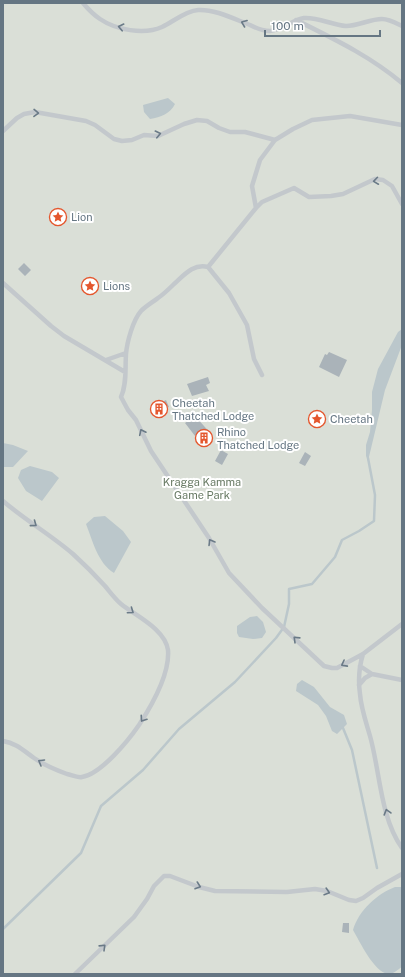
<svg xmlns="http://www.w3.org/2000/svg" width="405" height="977" font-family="'Public Sans',sans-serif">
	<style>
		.green { fill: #dadfd7 }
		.water { fill: #bbc7cb }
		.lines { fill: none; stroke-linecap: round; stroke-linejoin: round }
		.stream { stroke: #bbc7cb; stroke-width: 2.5 }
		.building { fill: #aab3b9 }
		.lane { stroke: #c3c8cc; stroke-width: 4.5 }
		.oneway { stroke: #6a7a87 }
		.labels { text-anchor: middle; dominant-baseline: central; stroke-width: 4; stroke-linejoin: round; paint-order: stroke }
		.poi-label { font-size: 11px; fill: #657683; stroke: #fff; text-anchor: start }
		.park-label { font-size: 11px; fill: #687a64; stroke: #fff }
	</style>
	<rect width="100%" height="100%" fill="#fafaf8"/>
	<path class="green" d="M3 3H402V974H3Z"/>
	<path class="water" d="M168 98 175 104C170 114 161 117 150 119L144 112 143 105Z
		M402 329V345L385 390 368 461 366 456V445L370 432 372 410V392L378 369 398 332Z
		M3 443 13 445 28 451 13 467H3Z
		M30 466 52 472 59 478 42 501 26 491 18 478 21 470Z
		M105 516 123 531 131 542 114 573C98 563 93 542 86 524L94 517Z
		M257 616 263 622 266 632 262 638 253 639 239 637 237 633V626L250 617Z
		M302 680 314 687 330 707 344 715 347 724 337 734 332 731 326 716 318 705 296 691 297 684Z
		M395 887H402V967C398 969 393 975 388 974 374 972 360 942 353 930 359 910 377 894 395 887Z"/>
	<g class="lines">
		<path class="stream" d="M343 728 352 750 377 868
			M3 929 81 853 101 806 143 770 179 729 235 682 276 638 284 627 289 604V589L312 584 335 557 342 540 359 531 374 521 375 495 368 458"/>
	</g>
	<path class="building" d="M24 263 31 270 25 276 18 269Z
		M329 352 347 360 339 377 319 367 325 354 327 355Z
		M208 377 210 383 206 385 209 391 192 396 187 384Z
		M166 400 169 407 163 410 165 415 158 418 152 407Z
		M195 416 213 436 208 440 211 443 206 447 204 443 202 445 185 423Z
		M221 450 228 454 222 465 215 461Z
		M305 452 311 456 305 466 299 463Z
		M343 923H349V933L342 932Z"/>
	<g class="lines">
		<path class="lane" d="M83 3C88 9 94 15 100 19 116 30 144 35 162 27 173 22 185 11 198 10 215 9 234 19 250 25 256 28 263 31 270 31 283 30 292 20 304 18 318 17 332 25 346 26 358 26 370 19 382 19 389 19 396 23 402 26
			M296 20C334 39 370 56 402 83
			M402 125 350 116 312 120 293 129 275 140 260 160 252 186 256 208 208 267C194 263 184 275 174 284 169 289 164 294 158 298 153 302 146 306 141 311 133 320 127 342 126 354 125 368 127 384 121 397L128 410 136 420 151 451 209 538 229 573 262 608 324 666 332 668H337L363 654 402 624
			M3 131 17 118 24 114 35 112 86 121 95 125 114 139 122 141 132 140 144 135 158 136 184 124 197 120 207 121 219 128 230 132H245L275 140
			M256 208 262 202 294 188 309 197 331 196 343 194 375 179 383 180 392 186 402 204
			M208 267 229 293 247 325 254 359 262 375
			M3 283 51 326 64 336 125 372
			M106 360 126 353
			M3 501C25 520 51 535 73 554 84 564 95 575 105 586 110 592 115 599 121 604 136 616 165 629 168 650 170 674 152 705 139 725 128 741 101 774 82 777 77 778 72 775 67 774 56 770 44 765 34 758 24 751 16 743 3 741
			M363 654C359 667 358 680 360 694 361 708 366 722 370 736 380 771 380 817 402 848
			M360 666 372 674 402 680
			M359 685 365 678 372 674
			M75 974 134 917 147 899 154 886 164 876H170L199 887 215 891 287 892 315 889 327 891 349 900 356 901 363 898 377 888 402 874"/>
	</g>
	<defs><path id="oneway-chevron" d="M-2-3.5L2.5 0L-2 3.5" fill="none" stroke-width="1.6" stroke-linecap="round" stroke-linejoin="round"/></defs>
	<g class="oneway">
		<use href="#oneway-chevron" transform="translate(244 23) rotate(-159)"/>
		<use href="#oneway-chevron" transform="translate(121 27) rotate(-167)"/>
		<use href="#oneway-chevron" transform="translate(36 113) rotate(1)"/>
		<use href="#oneway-chevron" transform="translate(158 134) rotate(-13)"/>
		<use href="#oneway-chevron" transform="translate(376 181) rotate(172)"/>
		<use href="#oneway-chevron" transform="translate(142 432) rotate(-116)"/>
		<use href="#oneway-chevron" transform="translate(34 524) rotate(36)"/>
		<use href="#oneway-chevron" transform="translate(211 542) rotate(-121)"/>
		<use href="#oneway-chevron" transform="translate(131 611) rotate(35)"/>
		<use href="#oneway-chevron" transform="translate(296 639) rotate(-136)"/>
		<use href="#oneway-chevron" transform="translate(344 664) rotate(152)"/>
		<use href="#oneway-chevron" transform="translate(143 719) rotate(124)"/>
		<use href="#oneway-chevron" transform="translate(41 762) rotate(-150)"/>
		<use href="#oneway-chevron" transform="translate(387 812) rotate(-106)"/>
		<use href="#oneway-chevron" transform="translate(198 886) rotate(19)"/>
		<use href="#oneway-chevron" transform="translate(327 892) rotate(17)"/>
		<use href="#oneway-chevron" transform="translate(103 947) rotate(-44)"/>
	</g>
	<defs>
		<g id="sight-ring" transform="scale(0.9)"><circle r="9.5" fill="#fff" stroke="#e4572e" stroke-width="1.5"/><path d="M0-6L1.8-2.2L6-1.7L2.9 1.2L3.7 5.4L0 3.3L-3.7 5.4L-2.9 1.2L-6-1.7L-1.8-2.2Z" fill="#e4572e"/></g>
		<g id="building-ring" transform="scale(0.9)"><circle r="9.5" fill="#fff" stroke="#e4572e" stroke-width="1.5"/><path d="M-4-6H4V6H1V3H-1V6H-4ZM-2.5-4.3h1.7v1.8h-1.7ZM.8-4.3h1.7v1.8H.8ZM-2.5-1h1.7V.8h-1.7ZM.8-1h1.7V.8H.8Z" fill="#e4572e"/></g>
	</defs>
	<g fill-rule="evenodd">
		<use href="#sight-ring" x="58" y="217"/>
		<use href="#sight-ring" x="90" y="286"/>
		<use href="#building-ring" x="159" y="409"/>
		<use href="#sight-ring" x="317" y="419"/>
		<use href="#building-ring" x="204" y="438"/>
	</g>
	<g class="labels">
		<g class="poi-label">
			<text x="71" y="217">Lion</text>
			<text x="103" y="286">Lions</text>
			<text x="172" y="403">Cheetah<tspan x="172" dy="13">Thatched Lodge</tspan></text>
			<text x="330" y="419">Cheetah</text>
			<text x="217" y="432">Rhino<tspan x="217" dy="13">Thatched Lodge</tspan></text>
		</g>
		<g class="park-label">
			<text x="202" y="482">Kragga Kamma<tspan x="202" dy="13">Game Park</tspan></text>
		</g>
	</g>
	<rect width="405" height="977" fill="none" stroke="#657683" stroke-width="8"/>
	<path d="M265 30v6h115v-6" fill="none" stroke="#657683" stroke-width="2"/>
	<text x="271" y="30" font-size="12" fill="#657683" stroke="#ffffff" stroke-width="3" paint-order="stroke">100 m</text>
</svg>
